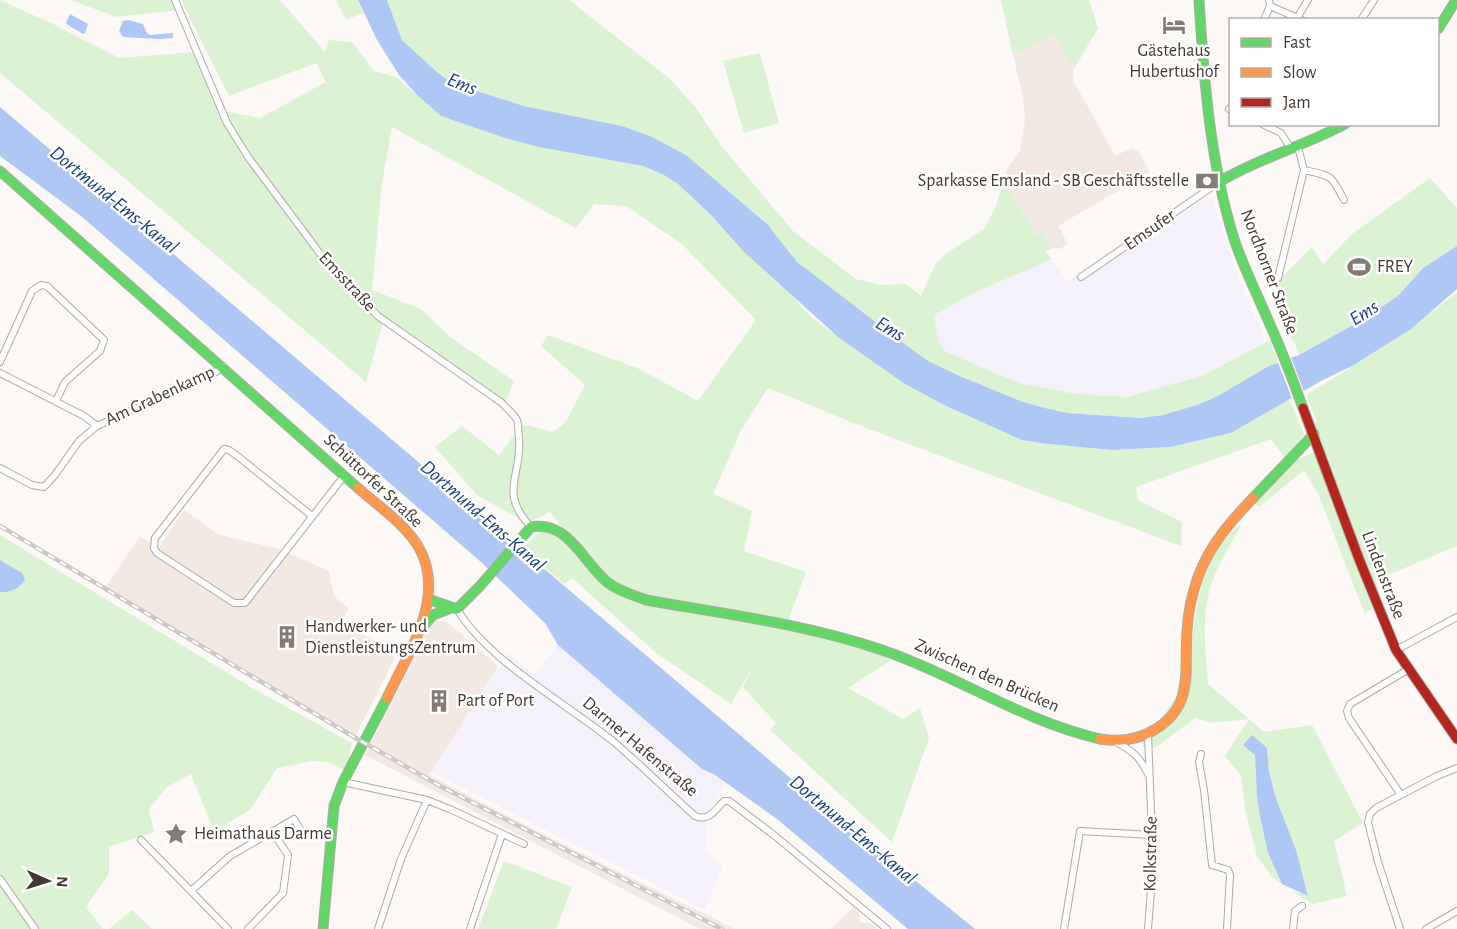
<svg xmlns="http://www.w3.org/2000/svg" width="1457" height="929" font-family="'Alegreya Sans',sans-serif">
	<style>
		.built { fill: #f3e9e3 }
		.industrial { fill: #f4f1fa }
		.green { fill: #dbf2d3 }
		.water { fill: #aec7f5 }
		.pier { fill: #fbf8f5 }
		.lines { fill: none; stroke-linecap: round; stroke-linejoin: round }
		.street-casing { stroke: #b0aaa5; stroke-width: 8 }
		.fast-casing { stroke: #b0aaa5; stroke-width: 11 }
		.slow-casing { stroke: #b0aaa5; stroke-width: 11 }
		.jam-casing { stroke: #b0aaa5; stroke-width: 11 }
		.street { stroke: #fefefe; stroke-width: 6 }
		.fast { stroke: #63d668; stroke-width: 9 }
		.slow { stroke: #ff974d; stroke-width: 9 }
		.jam { stroke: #b3261e; stroke-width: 9 }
		.rail-casing { stroke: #cbc9c8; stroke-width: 4.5 }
		.rail { stroke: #fff; stroke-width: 2; stroke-dasharray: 7; stroke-linecap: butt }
		.labels { text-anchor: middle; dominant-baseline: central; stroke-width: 5; stroke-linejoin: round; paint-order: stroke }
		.poi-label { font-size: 18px; fill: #443830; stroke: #fff; text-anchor: start }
		.street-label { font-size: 18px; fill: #443830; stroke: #fff }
		.water-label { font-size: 20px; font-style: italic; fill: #183f8b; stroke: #fff }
	</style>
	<rect width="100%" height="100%" fill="#fbf8f5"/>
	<path class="built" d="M1054 34 1074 69 1073 80 1115 156 1132 148 1138 151 1150 172 1058 226 1068 244 1059 249 1052 248 1042 234 1037 236 1003 183 1007 169 1020 151 1025 120 1023 98 1013 55Z
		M184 510 217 534 279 549 329 571 334 596 349 609 343 619 395 657 355 737 313 715 252 679 104 589 140 536 159 548Z
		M433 620 448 622 498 667 429 775 544 835 735 929H700L365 755 406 674 426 630Z
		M854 907 859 911 860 923H870L877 929H830Z"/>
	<path class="industrial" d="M1207 197 1212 200 1237 275 1265 341 1202 376 1127 397 1075 394 1019 383 946 352 938 342 934 314 978 291 1052 259 1067 282 1079 274 1083 280Z
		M558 645 702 769 725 783 705 817 707 830 706 847 711 856 722 867 705 910 431 772 508 653 534 675Z"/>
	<path class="green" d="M0 0 55 25 119 58 195 52 222 111 260 118 326 82 316 63 229 96 181 0H280L325 52 329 40 352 42 374 71 396 77 441 116 505 137 539 147 643 166 664 175 678 184 711 215 744 252 791 295 812 318 905 384 944 405 1022 440 1048 444 1112 450 1170 447 1231 433 1289 399 1304 434 1286 459 1271 439 1136 487 1138 500 1182 522 1181 546 861 426 768 388 741 430 713 494 752 511 744 551 806 572 789 618 782 627 889 656 890 661 848 688 903 719 920 708 929 738 892 842 770 730 776 723 743 687 754 664 731 704 655 652 572 578 564 584 521 548 545 528 558 534 583 554 550 512 527 523 477 495 435 447 462 426 499 455 522 424 553 432 566 422 585 385 541 346 548 335 637 368 698 401 756 320 682 244 626 206 594 204 576 228 392 127 382 183 372 290 421 309 450 337 514 381 505 403 384 320 366 382 0 73Z
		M71 0H174L179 10 116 17Z
		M336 0H358L363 13 346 20Z
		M387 0H569L670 79 695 107 723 148 793 231 856 279 881 285 906 284 921 296 935 265 944 255 984 229 996 206 1003 183 1037 236 1042 233 1052 248 1045 252 1052 259 978 291 934 315 938 342 946 352 1019 383 1075 394 1127 397 1202 376 1270 340 1278 362 1218 396 1197 405 1163 415 1141 418 1067 413 1045 408 1023 402 962 377 928 361 886 331 868 315 834 292 797 262 767 224 686 155 652 137 622 126 524 106 454 84 439 74 402 40Z
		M1001 0H1089L1098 28 1074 69 1054 34 1013 55Z
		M760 53 779 123 744 133 723 61Z
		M1430 178 1457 208V246L1423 268 1399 295 1364 319 1299 355 1294 341 1284 331 1275 308 1276 301 1280 279 1312 247 1323 264 1352 234Z
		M1457 293V546L1376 580 1381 601 1365 614 1319 496 1304 470 1259 507 1254 503 1297 460 1318 450 1310 429 1317 422 1306 395 1390 343Z
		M1242 524C1232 542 1219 562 1212 582 1201 614 1205 651 1208 684L1264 732 1312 725 1363 823 1334 841 1347 896 1313 904 1293 892 1308 895 1296 850 1276 798 1269 772 1267 748 1255 755 1257 796 1260 817 1268 853 1282 884 1273 878 1257 856 1245 809 1241 776 1225 756 1249 719 1213 723 1195 718 1159 745 1145 750 1137 731 1152 728 1163 716 1176 696 1180 676 1181 643H1192C1197 602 1203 548 1242 524Z
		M0 535 249 686 352 743 346 771 327 762 313 761 277 768 250 810 214 831 191 774 167 787 149 809 154 832 109 847V873L86 907 103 929H0V592H8L23 583 13 568 0 560Z
		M504 861 572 887 556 929H478Z
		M132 910 152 929H109Z"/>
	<path class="water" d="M358 0H387L402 40 439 74 454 84 524 106 622 126 652 137 686 155 767 224 797 262 902 342 928 361 962 377 1023 402 1045 408 1067 413 1141 418 1163 415 1197 405 1218 396 1269 366 1299 355 1364 319 1399 295 1423 268 1457 246V289L1411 329 1354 365 1321 381 1231 433 1170 447 1112 450 1048 444 1022 440 944 405 905 384 838 337 744 252 711 215 678 184 664 175 643 166 539 147 505 138 441 116 418 96 399 75 377 40Z
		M70 14 88 24 85 33 83 34 68 25 66 23Z
		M128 20 143 24 147 33 150 35 173 33V38L159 39 123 37 119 31 123 21Z
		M0 107 827 809 975 929H908L777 819 715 775 702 769 558 645 545 623 481 562 81 216 0 156Z
		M0 560 22 573 25 579C21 588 10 593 0 592Z
		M1252 735 1267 748 1269 772 1276 798 1296 850 1308 896 1282 884 1268 853 1260 817 1257 796 1255 755 1243 745Z"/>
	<path class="pier" d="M1290 355 1305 394 1293 401 1277 360Z"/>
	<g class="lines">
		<g class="street-casing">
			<path id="street" d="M175 0 227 123 248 157 336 275 378 316 502 403C506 408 514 414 517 420 519 425 518 434 519 439 522 477 498 492 531 527
				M1269 0 1270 6 1302 20
				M1297 18 1308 0
				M1264 20 1270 6
				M1361 20 1374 0
				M1229 109 1230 110
				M1262 124 1281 133 1291 149
				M1304 170C1331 176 1331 174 1344 200
				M1081 277 1219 182
				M1278 278 1304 170 1298 147
				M0 362 32 291 41 285 47 286 104 340 100 351 65 382 56 401
				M0 373 84 416 97 426
				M0 468 32 485 44 487 55 475 79 441 97 426 216 372 223 366
				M312 516 240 458 229 450 224 449 155 538 154 548 157 553 234 603H245L344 476
				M457 609C488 661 566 703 614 742 642 766 668 792 695 816 709 822 715 810 724 801H729L775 836 887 929
				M1396 650 1457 617
				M1148 734 1153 865 1148 929
				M1114 741C1131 750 1140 756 1148 774
				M1201 754 1199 762 1204 790 1212 865 1228 870 1230 875 1227 929
				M343 782 427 800 452 810 524 844
				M1401 795 1349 718 1347 711 1350 704 1409 669
				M141 840 228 929
				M0 879 35 929
				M191 891 230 856 294 819 302 832
				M248 929 283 893 288 855 272 831
				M378 929 401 859 427 800
				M470 929 502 834
				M1064 929 1080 831 1152 835
				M1293 929 1295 911 1302 906
				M1400 929 1378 862 1368 822 1370 814 1376 808 1437 776 1457 768
				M1426 929 1457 911"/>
		</g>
		<g class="fast-casing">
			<path id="fast" d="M1199 0C1204 81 1210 161 1234 239 1244 269 1259 298 1271 327 1283 353 1293 381 1303 408
				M1438 29 1456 0
				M0 171 358 488
				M1219 182C1259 158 1304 146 1345 124
				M1253 498 1314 434
				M428 599 457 609 480 586 531 527C568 520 583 562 607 582 618 591 633 595 646 600 725 614 805 624 882 650 956 675 1022 721 1100 739
				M422 627 433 615 451 608
				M323 929 334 806 343 782 387 698"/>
		</g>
		<g class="slow-casing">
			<path id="slow" d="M358 488C378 506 404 523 418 546 448 596 408 653 387 698
				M1100 739C1119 742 1138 740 1154 730 1195 706 1184 671 1187 631 1188 613 1192 594 1198 577 1209 546 1231 521 1253 498"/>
		</g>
		<g class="jam-casing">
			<path id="jam" d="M1303 408 1359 559 1396 650 1457 739"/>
		</g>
		<use href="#street" class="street"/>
		<use href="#fast" class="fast"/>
		<use href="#slow" class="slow"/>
		<use href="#jam" class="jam"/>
		<g class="rail-casing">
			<path id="rail" d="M0 526 354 737 442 787 722 929"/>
		</g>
		<use href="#rail" class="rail"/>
	</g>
	<defs>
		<g id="hotel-bare" transform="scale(1.8)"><path d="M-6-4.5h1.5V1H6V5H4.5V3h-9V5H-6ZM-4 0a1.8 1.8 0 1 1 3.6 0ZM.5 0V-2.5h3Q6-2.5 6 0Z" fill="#847b75" stroke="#fff" stroke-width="2.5" paint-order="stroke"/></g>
		<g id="bank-bare" transform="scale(1.8)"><path d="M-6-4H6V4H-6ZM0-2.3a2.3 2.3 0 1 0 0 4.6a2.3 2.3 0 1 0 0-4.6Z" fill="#847b75" stroke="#fff" stroke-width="2.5" paint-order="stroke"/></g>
		<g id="stadium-bare" transform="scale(1.8)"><path d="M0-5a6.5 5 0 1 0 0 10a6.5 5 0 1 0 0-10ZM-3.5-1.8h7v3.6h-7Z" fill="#847b75" stroke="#fff" stroke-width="2.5" paint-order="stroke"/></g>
		<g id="building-bare" transform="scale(1.8)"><path d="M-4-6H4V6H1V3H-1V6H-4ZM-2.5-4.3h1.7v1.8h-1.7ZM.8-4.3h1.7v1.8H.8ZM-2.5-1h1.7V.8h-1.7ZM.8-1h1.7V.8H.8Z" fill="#847b75" stroke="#fff" stroke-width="2.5" paint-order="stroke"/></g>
		<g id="sight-bare" transform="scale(1.8)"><path d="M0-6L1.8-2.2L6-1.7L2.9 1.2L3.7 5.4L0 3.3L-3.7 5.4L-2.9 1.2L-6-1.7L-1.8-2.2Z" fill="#847b75" stroke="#fff" stroke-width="2.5" paint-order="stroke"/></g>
	</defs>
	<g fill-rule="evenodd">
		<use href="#hotel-bare" x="1174" y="25"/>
		<use href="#bank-bare" x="1207" y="181"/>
		<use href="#stadium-bare" x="1359" y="267"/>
		<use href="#building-bare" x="287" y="637"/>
		<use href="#building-bare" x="439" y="701"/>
		<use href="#sight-bare" x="176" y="834"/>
	</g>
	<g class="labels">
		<g class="poi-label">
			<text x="1174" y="51" text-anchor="middle">Gästehaus<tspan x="1174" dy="21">Hubertushof</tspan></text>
			<text x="1189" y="181" text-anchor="end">Sparkasse Emsland - SB Geschäftsstelle</text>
			<text x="1377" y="267">FREY</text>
			<text x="305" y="627">Handwerker- und<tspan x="305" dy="21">DienstleistungsZentrum</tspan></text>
			<text x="457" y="701">Part of Port</text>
			<text x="194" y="834">Heimathaus Darme</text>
		</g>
		<g class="street-label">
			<text transform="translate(1150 230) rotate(-35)">Emsufer</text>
			<text transform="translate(1269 272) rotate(69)">Nordhorner Straße</text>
			<text transform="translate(347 282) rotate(47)">Emsstraße</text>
			<text transform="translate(160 396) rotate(-25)">Am Grabenkamp</text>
			<text transform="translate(373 481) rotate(43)">Schüttorfer Straße</text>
			<text transform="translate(1383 575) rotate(69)">Lindenstraße</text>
			<text transform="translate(987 676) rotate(24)">Zwischen den Brücken</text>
			<text transform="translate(640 747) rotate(40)">Darmer Hafenstraße</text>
			<text transform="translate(1151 854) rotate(-89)">Kolkstraße</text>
		</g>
		<g class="water-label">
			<text transform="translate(462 84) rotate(22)">Ems</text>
			<text transform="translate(114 200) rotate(39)">Dortmund-Ems-Kanal</text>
			<text transform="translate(1364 313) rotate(-32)">Ems</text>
			<text transform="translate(890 329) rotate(31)">Ems</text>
			<text transform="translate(483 516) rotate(41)">Dortmund-Ems-Kanal</text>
			<text transform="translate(853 830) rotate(40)">Dortmund-Ems-Kanal</text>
		</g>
	</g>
	<rect x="1229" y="18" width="210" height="108" fill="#ffffff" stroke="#b4afac" stroke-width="1.5"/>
	<rect x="1241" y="38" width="30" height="9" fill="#63d668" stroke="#b4afac" stroke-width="1.5"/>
	<text x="1283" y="48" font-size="18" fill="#443830">Fast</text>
	<rect x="1241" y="68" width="30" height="9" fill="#ff974d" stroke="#b4afac" stroke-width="1.5"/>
	<text x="1283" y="78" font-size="18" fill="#443830">Slow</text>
	<rect x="1241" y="98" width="30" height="9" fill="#b3261e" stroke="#b4afac" stroke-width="1.5"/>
	<text x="1283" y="108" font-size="18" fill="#443830">Jam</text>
	<g transform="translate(48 881) rotate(93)" stroke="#ffffff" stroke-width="4.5" paint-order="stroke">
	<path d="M0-4.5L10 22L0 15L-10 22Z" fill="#443830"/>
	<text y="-9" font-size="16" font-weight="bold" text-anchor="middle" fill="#443830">N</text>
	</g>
</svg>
